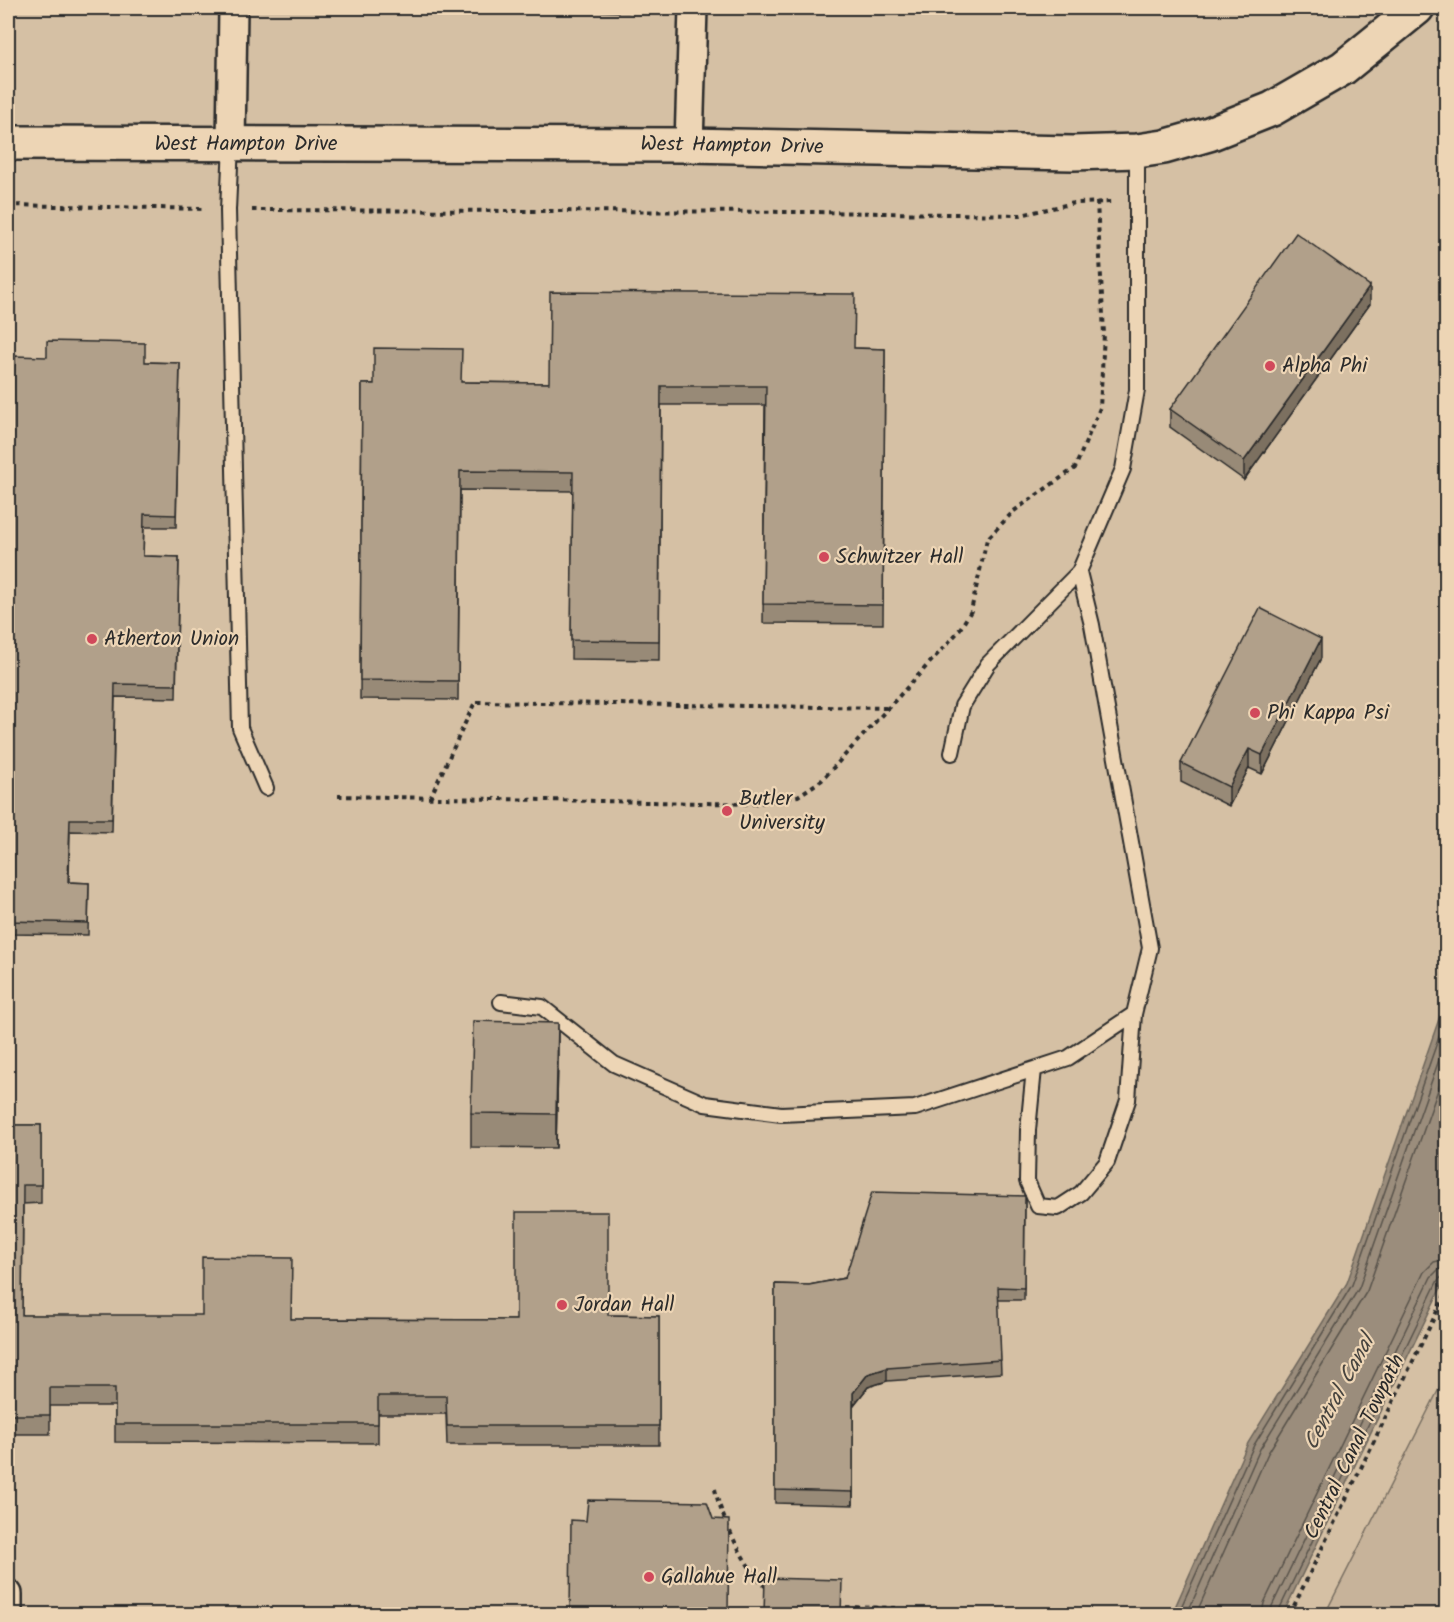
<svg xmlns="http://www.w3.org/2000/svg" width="1454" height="1622" font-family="Kalam,sans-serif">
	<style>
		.built { fill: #d5c0a4 }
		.green { fill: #c7b39a; stroke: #796f62; stroke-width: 1.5 }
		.water { fill: #9b8d7b; stroke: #6e665b; stroke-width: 1.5 }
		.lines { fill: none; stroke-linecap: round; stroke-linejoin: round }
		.shore { stroke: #58524b; stroke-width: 1.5 }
		.service-casing { stroke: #2b2b2b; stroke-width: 18 }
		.minor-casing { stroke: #2b2b2b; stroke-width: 32 }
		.tertiary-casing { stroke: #2b2b2b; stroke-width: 38 }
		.path { stroke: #2b2b2b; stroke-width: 4; stroke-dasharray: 4.5 4.5; stroke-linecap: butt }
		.service { stroke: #edd5b5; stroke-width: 14 }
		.minor { stroke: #edd5b5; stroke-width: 27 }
		.tertiary { stroke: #edd5b5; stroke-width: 33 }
		.wall { fill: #988a77; stroke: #2b2b2b; stroke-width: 1.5 }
		.shaded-wall { fill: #7c7061; stroke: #2b2b2b; stroke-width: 1.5 }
		.building { fill: #b1a08a; stroke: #2b2b2b; stroke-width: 1.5 }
		.poi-dot { fill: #d1495b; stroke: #edd5b5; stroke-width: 2 }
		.labels { text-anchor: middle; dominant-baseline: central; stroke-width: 4.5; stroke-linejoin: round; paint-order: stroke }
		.street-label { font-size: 21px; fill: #2b2b2b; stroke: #edd5b5 }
		.poi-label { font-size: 21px; fill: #2b2b2b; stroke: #edd5b5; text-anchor: start }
		.water-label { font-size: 22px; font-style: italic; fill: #47443f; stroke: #edd5b5 }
	</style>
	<rect width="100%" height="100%" fill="#e5ceaf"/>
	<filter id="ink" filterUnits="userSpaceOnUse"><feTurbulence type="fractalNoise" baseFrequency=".0167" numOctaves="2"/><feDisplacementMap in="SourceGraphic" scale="12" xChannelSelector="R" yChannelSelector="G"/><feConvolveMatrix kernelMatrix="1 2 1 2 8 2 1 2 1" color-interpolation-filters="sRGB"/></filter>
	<g filter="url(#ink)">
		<path class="built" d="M8 8H1446V1614H8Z"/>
		<path class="green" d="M1446 1375V1614H1325Z"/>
		<path class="water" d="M1446 999V1277L1283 1614H1172L1248 1443 1347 1283Z"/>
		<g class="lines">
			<path class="shore" d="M1178 1614 1254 1445 1352 1285 1446 1017
				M1187 1614 1260 1449 1359 1288 1446 1040
				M1196 1614 1268 1453 1367 1291 1446 1067
				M1262 1614 1264 1603 1424 1272 1434 1262 1446 1259
				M1271 1614 1272 1606 1431 1277 1438 1270 1446 1268
				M1278 1614 1279 1610 1438 1280 1442 1277 1446 1276"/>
			<g class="service-casing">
				<path id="service" d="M231 144 228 210 240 728 266 788
					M952 753 962 706 988 664 1079 572 1123 469 1137 390V151
					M501 1002 542 1007 614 1064 705 1104 781 1114 915 1108 1068 1058 1134 1014 1150 948 1092 625 1079 572
					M1034 1069 1028 1130 1027 1181 1038 1206 1058 1208 1081 1193 1107 1162 1128 1100 1134 1014"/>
			</g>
			<g class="minor-casing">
				<path id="minor" d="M231 144 233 8
					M689 145 693 8
					M8 1594V1614"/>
			</g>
			<g class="tertiary-casing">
				<path id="tertiary" d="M8 143 689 145 1073 153 1137 151 1164 147 1209 134 1272 109 1343 68 1417 8"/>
			</g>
			<path class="path" d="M8 205 206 209
				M252 210 813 212 1021 215 1074 203 1114 202
				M338 796 754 804 798 796 822 780 958 632 971 611 987 539 1014 511 1075 468 1100 408 1104 334 1097 202
				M430 798 475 702 889 708
				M715 1489C720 1515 747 1574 769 1589
				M837 1607 896 1608 903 1614
				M1290 1614 1446 1293"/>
			<use href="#service" class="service"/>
			<use href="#minor" class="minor"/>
			<use href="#tertiary" class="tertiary"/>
		</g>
		<path class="wall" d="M477 8H628V12Z
			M1370 304 1244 480 1170 427V409Z
			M854 348 885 349 883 624 763 623 765 405H661L659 660 571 659 573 491 460 490 458 700 360 699 362 384 462 382 549 383Z
			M145 362 180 363 176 527H144L143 556 179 557 176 698 115 697 112 832 70 831 69 882 89 883 88 935 8 934V371Z
			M1321 658 1262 774 1249 768 1229 806 1181 782V763Z
			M558 1057 556 1148 471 1147V1113Z
			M8 1125H41V1203L23 1204 22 1315 291 1319 516 1320 608 1315 659 1316V1445H447L446 1414H378V1443L115 1442V1406H50V1434H8Z
			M1025 1196 1024 1300H998L1001 1373 887 1381 868 1387 853 1406V1505L775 1503V1284L809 1285 845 1278Z"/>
		<path class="shaded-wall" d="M1370 286V304L1244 480V461Z
			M1321 639V658L1262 774V755Z
			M1249 749V768L1229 806V787Z
			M558 1023V1057L556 1148V1114Z
			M887 1368V1381L868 1387 853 1406V1505V1393L868 1374Z"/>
		<path class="building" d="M1296 233 1370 286 1244 461 1170 409Z
			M550 292 855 294 854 348 885 349 883 605 763 604 766 386H661L659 641 571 640 573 472 460 471 458 681 360 680 362 384H374V348L462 349 461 382 549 383Z
			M47 341 145 343V362L180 363 176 515 144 514 143 556 179 557 176 685 115 684 112 819H70L68 882 89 883 88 923 8 921V371H14L15 356 47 357Z
			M1260 608 1321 639 1262 755 1249 749 1229 787 1181 763Z
			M473 1021 558 1023 556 1114 471 1113Z
			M8 1125H41V1185H23L22 1315H202V1257L292 1258 291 1319 516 1320V1212H608V1315L659 1316V1426H447L446 1396H378V1424H115V1388H50V1415H8Z
			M872 1192 1025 1196 1024 1288 998 1287 1001 1360 887 1368 868 1374 853 1393V1492L775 1490V1284L809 1285 845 1278Z
			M588 1500 707 1502 713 1519 729 1520 728 1614H570L571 1520 586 1521Z
			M765 1578 842 1580 841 1614H764Z"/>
	</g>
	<g class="poi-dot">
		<circle cx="1270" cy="366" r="6"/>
		<circle cx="824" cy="557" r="6"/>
		<circle cx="92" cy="639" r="6"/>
		<circle cx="1255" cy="713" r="6"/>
		<circle cx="727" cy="811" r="6"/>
		<circle cx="562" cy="1305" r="6"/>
		<circle cx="649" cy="1577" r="6"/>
	</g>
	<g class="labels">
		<g class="street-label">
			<text x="246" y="144">West Hampton Drive</text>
			<text transform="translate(732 146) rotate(1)">West Hampton Drive</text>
			<text transform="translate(1355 1447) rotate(-64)">Central Canal Towpath</text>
		</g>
		<g class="poi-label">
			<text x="1282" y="366">Alpha Phi</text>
			<text x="836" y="557">Schwitzer Hall</text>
			<text x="104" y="639">Atherton Union</text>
			<text x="1267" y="713">Phi Kappa Psi</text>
			<text x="739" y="799">Butler<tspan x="739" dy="24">University</tspan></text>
			<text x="574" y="1305">Jordan Hall</text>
			<text x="661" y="1577">Gallahue Hall</text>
		</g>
		<g class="water-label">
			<text transform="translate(1340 1393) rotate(-62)">Central Canal</text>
		</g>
	</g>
	<rect width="1454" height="1622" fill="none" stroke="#edd5b5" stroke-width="30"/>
	<rect x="15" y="15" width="1424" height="1592" fill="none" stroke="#2b2b2b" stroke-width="2" filter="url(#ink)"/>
</svg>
